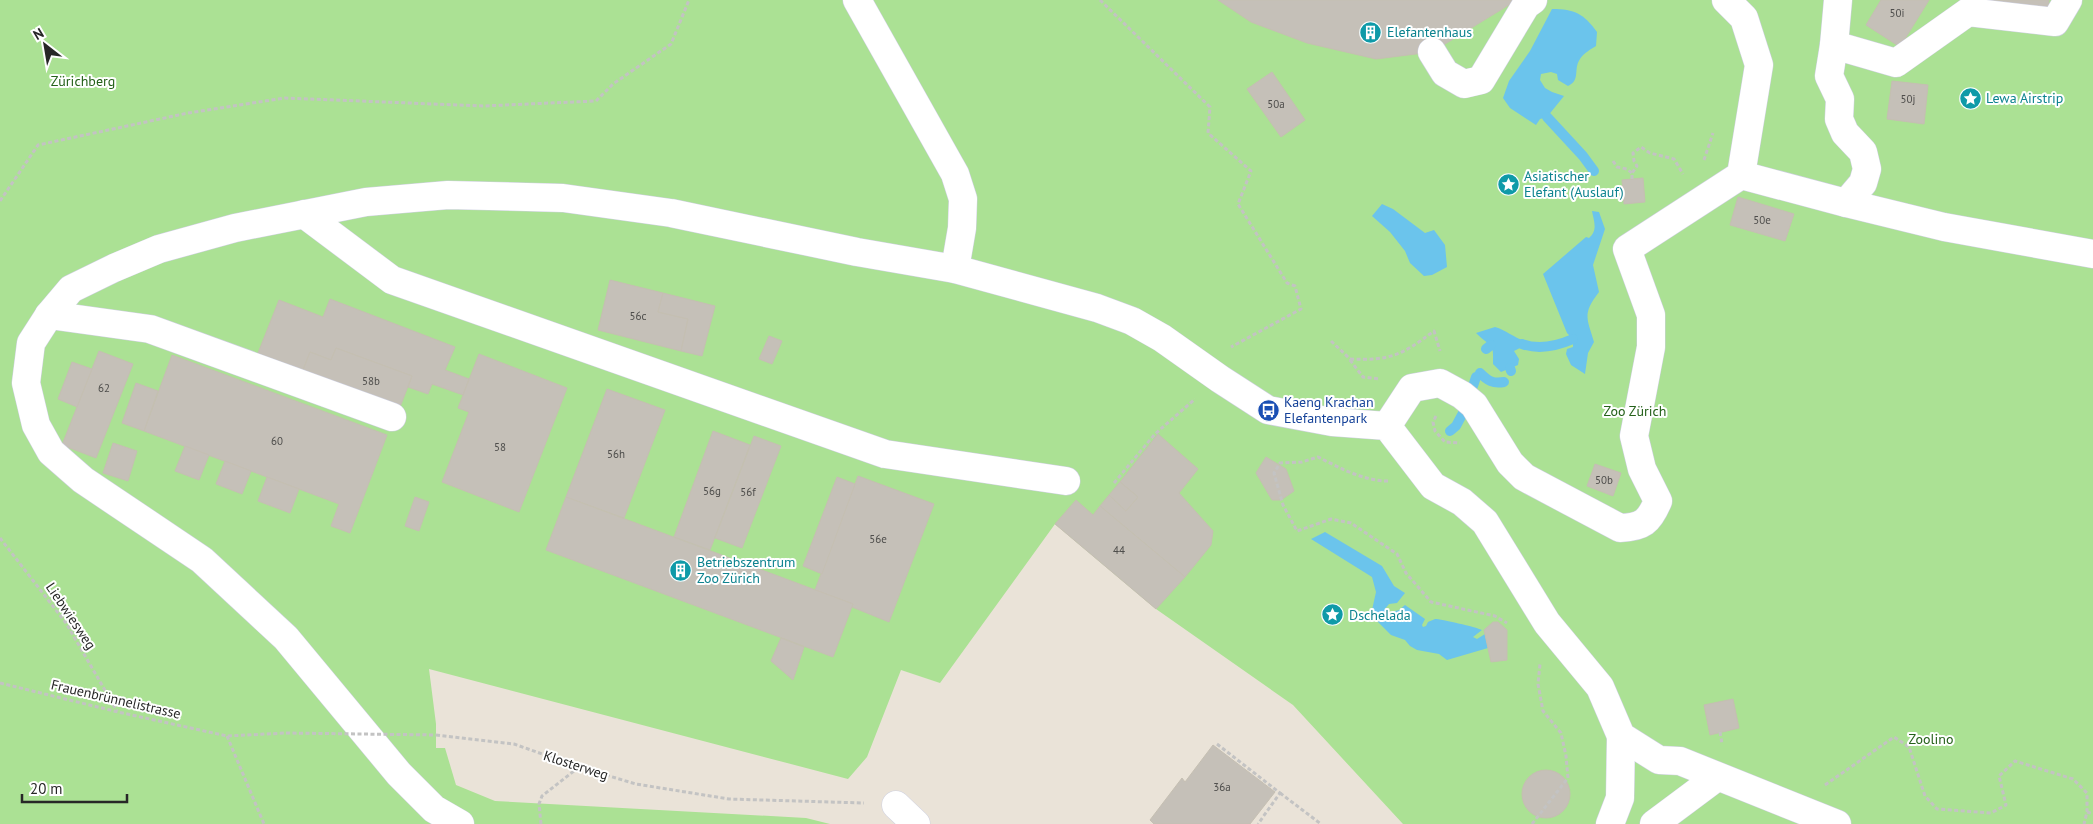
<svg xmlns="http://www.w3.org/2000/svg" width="2093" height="824" font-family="'PT Sans',sans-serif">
<rect width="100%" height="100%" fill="#eae3d8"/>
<!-- green -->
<path fill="#abe194" d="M0,0H2093V824H1403L1293,705L1156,609L1055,524L940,683L901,670L867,757L848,779L429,669L436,724V748H445L456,785L495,801L806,818L830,824H0Z"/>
<!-- water -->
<g fill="#6bc4ec">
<path d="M1552,9C1575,9 1584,14 1597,32L1596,46C1591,49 1584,53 1580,59C1573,69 1581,80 1568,86L1558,80L1557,74L1551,72L1541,74L1540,80L1545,88L1552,92L1564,96L1547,117L1540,119L1536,125L1510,108L1503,98L1509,81L1530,51Z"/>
<path d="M1382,204L1393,209L1425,233L1434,230L1445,245L1447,267L1432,275L1424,276L1410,263L1405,251L1390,232L1372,216Z"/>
<path d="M1592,211L1599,212L1605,229L1593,265L1599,292C1582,314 1587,318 1594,342L1588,353L1585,374L1571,365L1566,354L1567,349L1573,347V339L1567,333L1543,274L1586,237L1589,238C1598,230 1594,222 1592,211Z"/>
<path d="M1495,327C1506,330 1513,337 1524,341L1522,347L1514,351L1519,359L1518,365L1501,372L1493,364C1494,341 1491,348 1476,333Z"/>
<path d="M1325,532L1382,566L1394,586L1405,593L1397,603L1389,604L1385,609L1387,613L1399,610L1405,605L1425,619L1422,625L1423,627L1426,626L1428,622C1430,621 1433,620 1435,619C1441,619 1476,627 1482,630L1473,637L1477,639L1485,634L1488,648L1447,660L1439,654L1417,650L1410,646L1405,640L1391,635L1377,621L1372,610L1376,592L1372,577L1311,539Z"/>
</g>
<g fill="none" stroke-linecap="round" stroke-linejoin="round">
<!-- stream -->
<g stroke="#6bc4ec" stroke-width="10">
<path d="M1547,117L1583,156L1594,171"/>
<path d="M1522,344C1539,350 1557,346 1573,339"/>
<path d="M1486,349L1491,345"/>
<path d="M1510,368L1511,371"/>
<path d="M1480,373C1488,381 1493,384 1504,382"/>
<path d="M1473,386L1476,377"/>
<path d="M1450,431L1456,426L1463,413"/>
</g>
</g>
<!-- building -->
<g fill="#c5c0b8" stroke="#c5bfb2">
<path d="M1218,0H1517L1432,52L1376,59L1307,43L1251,22Z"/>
<path d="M1881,0H1929L1900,47L1866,25Z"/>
<path d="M1988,0H2049L2048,11L1987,2Z"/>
<path d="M1272,72L1305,120L1281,137L1247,89Z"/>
<path d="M1892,81L1928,85L1924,124L1887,119Z"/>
<path d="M1643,178L1645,202L1624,204L1622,180Z"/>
<path d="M1738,197L1794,214L1785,241L1730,225Z"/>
<path d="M610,280L663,293L658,312L688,319L681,351L598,330Z"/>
<path d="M663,293L715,306L702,356L681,351L688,319L658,312Z"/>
<path d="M330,299L455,347L445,370L469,379L463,395L432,384L428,394L408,387L412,376L336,348L331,360L310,352L303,370L258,353L279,300L323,317Z"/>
<path d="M769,336L782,341L772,364L759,359Z"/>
<path d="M336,348L412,376L400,407L303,370L310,352L331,360Z"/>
<path d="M99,351L133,364L96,458L62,445Z"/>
<path d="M479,354L567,388L519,512L442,482L469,412L458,408Z"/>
<path d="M172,355L387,435L350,533L331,526L339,504L144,431Z"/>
<path d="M72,362L92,369L77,407L58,399Z"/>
<path d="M136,383L158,391L144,431L122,423Z"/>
<path d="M607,389L665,410L624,518L566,497Z"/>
<path d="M713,431L750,445L710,550L674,537Z"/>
<path d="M1158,434L1198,469L1179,493L1213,531L1211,545L1185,577L1100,506L1109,495L1126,511L1138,497L1120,482Z"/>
<path d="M754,436L781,446L742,548L715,538Z"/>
<path d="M113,443L137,451L128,481L103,473Z"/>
<path d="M185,446L209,455L199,480L175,471Z"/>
<path d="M1266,457L1286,469L1294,491L1281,500H1272L1256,473Z"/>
<path d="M225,461L251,471L242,494L216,484Z"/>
<path d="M1595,464L1621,473L1613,496L1587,486Z"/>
<path d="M858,476L934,504L889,622L852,607L853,604L815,590Z"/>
<path d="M267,477L299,489L290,513L258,501Z"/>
<path d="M837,477L855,484L822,574L803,566Z"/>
<path d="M1120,482L1138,497L1126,511L1109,495Z"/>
<path d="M415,497L429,502L419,531L405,526Z"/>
<path d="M566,497L853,604L833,657L546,550Z"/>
<path d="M1076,500L1093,515L1100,506L1185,577L1156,609L1055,524Z"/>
<path d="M1493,622H1498L1507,630V660L1491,662L1484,630Z"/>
<path d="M781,638L804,647L793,680L771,661Z"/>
<path d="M1733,699L1739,728L1710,735L1704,705Z"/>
<path d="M1213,745L1275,792L1250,824H1154L1150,820L1182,778L1185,782Z"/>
<circle cx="1546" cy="794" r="24"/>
</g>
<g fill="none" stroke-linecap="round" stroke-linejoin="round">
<defs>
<g id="minor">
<path d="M857,0L955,174L963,199L962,228L955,269"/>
<path d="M1838,0L1834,45L1896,63L1968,12L2055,22L2068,0"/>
<path d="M1432,52L1445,73L1464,84L1481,80L1526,5L1533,0"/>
<path d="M1741,175L1846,203L1863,183L1867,169L1863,152L1845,133L1839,119L1840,99L1829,76L1834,45"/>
<path d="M1846,203L1944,227L2093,254"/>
<path d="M304,214L392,280L885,454L1066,481"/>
<path d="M49,315L150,329L392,417"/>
<path d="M1387,426L1412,388L1440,383L1462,395L1474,405L1510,463L1524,477L1620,528C1643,527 1649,522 1658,501L1642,469L1634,436L1651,347V315L1627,249L1741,175L1759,65L1744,18L1726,0"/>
<path d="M896,805L916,824"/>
<path d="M460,824L434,809L399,774L286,638L202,560L83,480L51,452L36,425L26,383L31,343L49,315L71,289L114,268L159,249L235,228L366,202L448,195L563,198L671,213L857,252L955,269L1097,308L1132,321L1162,338L1220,379L1268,410L1332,422L1387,426L1433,486L1462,502L1485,522L1547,623L1600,687L1621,736L1659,760L1680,761L1837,824"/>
<path d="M1610,824L1620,798L1621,736"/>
<path d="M1654,824L1717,777"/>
</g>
</defs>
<!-- minor casing -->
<use href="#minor" stroke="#ced0e0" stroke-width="29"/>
<!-- path -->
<g stroke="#c3c3c3" stroke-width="3" stroke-dasharray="4 2.5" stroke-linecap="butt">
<path d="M1100,0L1210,107L1208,133L1251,171L1238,204L1287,283L1295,286L1301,309L1231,347"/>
<path d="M1704,160L1713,133"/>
<path d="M1613,161L1617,167L1627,169L1632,173"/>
<path d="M1632,179V173L1637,166L1634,161L1633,153L1641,147L1650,153L1674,159L1683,174"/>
<path d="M0,201L38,145L188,113L285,98L483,106L596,101L613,84L671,44L689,0"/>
<path d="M1331,341L1350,359C1390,361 1402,355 1434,331L1440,351"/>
<path d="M1350,360L1363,377L1380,379"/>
<path d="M1436,416L1433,422L1435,431L1445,442L1460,443"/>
<path d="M1388,481C1364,481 1340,468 1318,457L1302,462L1280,463L1274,473L1283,505L1297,531L1331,519L1351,523L1397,554L1406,573L1431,602L1495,616L1507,623"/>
<path d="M1114,483L1155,434L1195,399"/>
<path d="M0,538L66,623L117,711"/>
<path d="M0,683L118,712L227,736L286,733"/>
<path d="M1720,732L1722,744"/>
<path d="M436,735L514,744L579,767L636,784L729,799L864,803"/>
<path d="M227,736L264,824"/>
<path d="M1217,744L1280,793L1258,824"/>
<path d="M1825,785L1894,737L1909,747L1925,796L1937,809L1991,813L2006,805L1999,776L2015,761L2073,779L2087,793V812L2084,824"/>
<path d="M1280,793L1321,824"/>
<path d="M2087,812L2093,814"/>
<path d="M541,824L539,804L542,796L579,767"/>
<path d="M1532,824L1568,778L1566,756L1561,733L1543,711L1538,684L1540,664"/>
</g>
<!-- minor -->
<use href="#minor" stroke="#fff" stroke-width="28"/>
<!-- path-bridge -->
<path stroke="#c3c3c3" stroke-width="3" stroke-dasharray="4 2.5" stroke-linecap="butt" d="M286,733L436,735"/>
</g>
<!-- icons -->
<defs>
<symbol id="building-disc" viewBox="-11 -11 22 22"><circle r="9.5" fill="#0f9aa8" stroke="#fff"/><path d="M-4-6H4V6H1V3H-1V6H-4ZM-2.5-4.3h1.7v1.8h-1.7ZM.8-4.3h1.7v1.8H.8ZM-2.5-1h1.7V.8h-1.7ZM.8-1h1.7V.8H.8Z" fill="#fff"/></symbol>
<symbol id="sight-disc" viewBox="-11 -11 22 22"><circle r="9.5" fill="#0f9aa8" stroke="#fff"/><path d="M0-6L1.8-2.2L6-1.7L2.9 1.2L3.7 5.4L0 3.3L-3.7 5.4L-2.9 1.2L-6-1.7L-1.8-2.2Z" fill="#fff"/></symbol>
<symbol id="bus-disc" viewBox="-11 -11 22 22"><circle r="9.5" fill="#1a4fb4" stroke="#fff"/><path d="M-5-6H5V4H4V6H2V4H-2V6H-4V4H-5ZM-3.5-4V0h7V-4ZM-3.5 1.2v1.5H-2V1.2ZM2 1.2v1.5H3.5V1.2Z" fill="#fff"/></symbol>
</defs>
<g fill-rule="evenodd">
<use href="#building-disc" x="1358" y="20" width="25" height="25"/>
<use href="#sight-disc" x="1958" y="86" width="25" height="25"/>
<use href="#sight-disc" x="1496" y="172" width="25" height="25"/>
<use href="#bus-disc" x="1256" y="398" width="25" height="25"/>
<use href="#building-disc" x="668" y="558" width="25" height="25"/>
<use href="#sight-disc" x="1320" y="602" width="25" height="25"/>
</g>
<g text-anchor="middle" stroke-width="4" stroke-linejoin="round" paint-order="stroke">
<!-- number labels -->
<g font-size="11" fill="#4e4d4b">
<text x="1897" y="17">50i</text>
<text x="1908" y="103">50j</text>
<text x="1276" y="108">50a</text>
<text x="1762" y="224">50e</text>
<text x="638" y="320">56c</text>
<text x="371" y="385">58b</text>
<text x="104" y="392">62</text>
<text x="277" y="445">60</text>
<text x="500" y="451">58</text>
<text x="616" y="458">56h</text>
<text x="1604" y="484">50b</text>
<text x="712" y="495">56g</text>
<text x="748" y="496">56f</text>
<text x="878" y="543">56e</text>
<text x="1119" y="554">44</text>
<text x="1222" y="791">36a</text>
</g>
<!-- culture labels -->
<g font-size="14" fill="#0d838f" stroke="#fff" text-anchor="start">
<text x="1387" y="37">Elefantenhaus</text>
<text x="1986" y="103">Lewa Airstrip</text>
<text x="1524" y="181">Asiatischer<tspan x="1524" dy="16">Elefant (Auslauf)</tspan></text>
<text x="697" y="567">Betriebszentrum<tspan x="697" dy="16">Zoo Zürich</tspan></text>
<text x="1349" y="620">Dschelada</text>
</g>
<!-- park labels -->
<g font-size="14" fill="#25611a" stroke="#fff">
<text x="83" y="86">Zürichberg</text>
<text x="1635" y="416">Zoo Zürich</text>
<text x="1931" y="744">Zoolino</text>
</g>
<!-- transit labels -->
<g font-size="14" fill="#164399" stroke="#fff" text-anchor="start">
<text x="1284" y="407">Kaeng Krachan<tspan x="1284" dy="16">Elefantenpark</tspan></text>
</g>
<!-- street labels -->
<g font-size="14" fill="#272727" stroke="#fff">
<text transform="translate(71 616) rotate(56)" y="5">Liebwiesweg</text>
<text transform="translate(116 699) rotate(13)" y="5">Frauenbrünnelistrasse</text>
<text transform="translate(576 765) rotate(18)" y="5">Klosterweg</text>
</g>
</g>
<!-- north arrow -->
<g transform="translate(45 45) rotate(329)" stroke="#ffffff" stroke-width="4" paint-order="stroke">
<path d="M0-4L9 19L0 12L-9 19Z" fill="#272727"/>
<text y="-8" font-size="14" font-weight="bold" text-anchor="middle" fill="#272727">N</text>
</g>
<!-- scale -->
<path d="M22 794v8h105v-8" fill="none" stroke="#272727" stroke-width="2.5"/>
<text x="30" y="794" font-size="15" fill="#272727" stroke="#ffffff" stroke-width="4" paint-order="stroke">20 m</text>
</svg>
